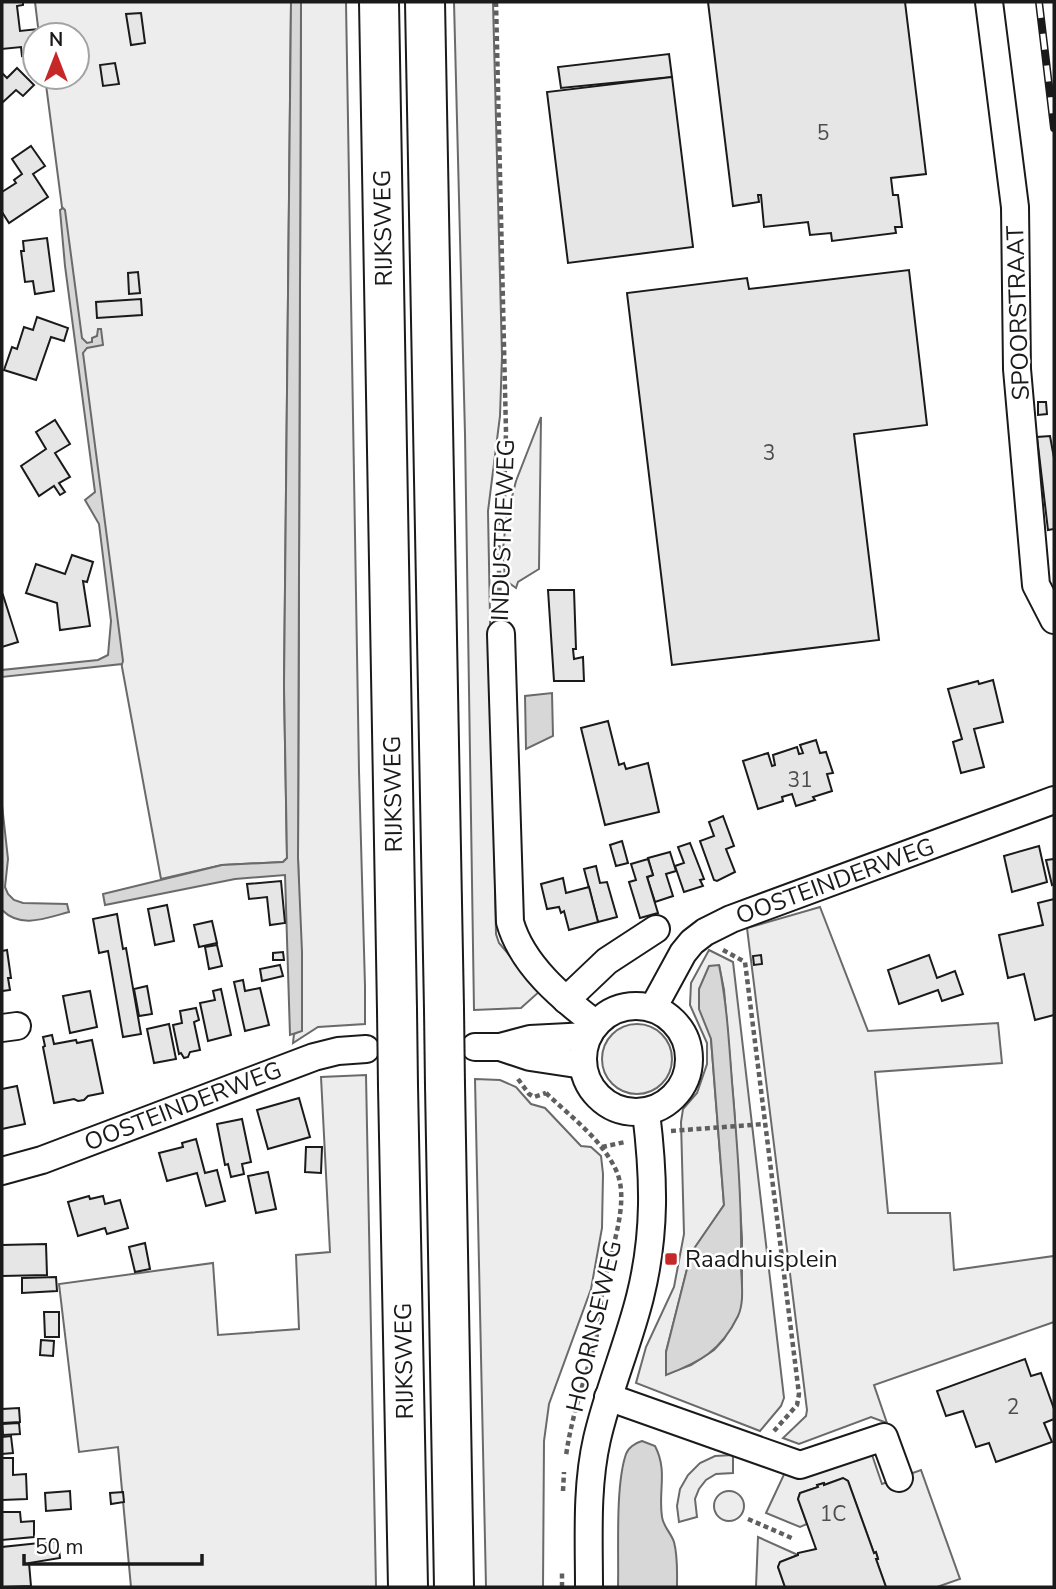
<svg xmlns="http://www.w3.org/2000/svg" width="1056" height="1589" font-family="'Nunito Sans',sans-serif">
<rect width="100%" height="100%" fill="#fff"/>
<!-- built -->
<g fill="#ededed" stroke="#6a6a6a" stroke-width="2" fill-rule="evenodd">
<path d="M35,2H291L284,686L287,858L283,862L222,865L161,879L122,667L45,77H77V35H39Z"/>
<path d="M301,2H346L359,771L365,986V1024L318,1027L293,1043L294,1034L302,1030L298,858Z"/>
<path d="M454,2H493L502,356L500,416L488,511L496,934L499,943L540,991L521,1008L474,1010L465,434Z"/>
<path d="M541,417L539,569L518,582L516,588L505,580L503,550L506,520L516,481Z"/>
<path d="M820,907L868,1031L998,1023L1002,1063L875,1072L888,1213H950L954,1270L1054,1256V1322L874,1385L887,1423L871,1417L799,1444L783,1438L806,1416L807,1410L747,928Z"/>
<path d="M709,950L733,962L784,1398L781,1406L760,1431L636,1383L646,1347L674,1287L684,1234L681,1122L683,1109L697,1093L707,1064V1043L690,1005L691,983ZM719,965L724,990L734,1107L742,1238V1298L724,1339L714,1350L691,1365L666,1374V1352L691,1254L724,1205L711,1039Z"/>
<circle cx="637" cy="1059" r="35"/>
<path d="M366,1075L376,1587H131L118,1447L79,1452L59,1284L213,1263L218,1335L299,1329L296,1255L330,1252L321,1077Z"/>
<path d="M475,1079L500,1080L516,1087L531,1104L545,1108L581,1146L591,1147L601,1156L603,1174L602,1228L591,1289L549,1404L544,1441L543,1587H486Z"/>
<path d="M870,1449L882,1484L921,1470L960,1579L937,1587H886L876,1559L878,1558L876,1553H874L848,1481L843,1478L824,1485L823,1483L818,1485V1487L800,1493L798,1499L807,1524L800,1527L766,1513L787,1468Z"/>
<path d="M733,1455V1473L716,1474L706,1480L699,1489L695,1499L697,1517L679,1522L677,1506L680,1489L688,1475L700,1463L715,1456Z"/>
<circle cx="729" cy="1506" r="15"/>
<path d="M758,1537L798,1555L780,1562L778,1567L785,1587H756Z"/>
</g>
<!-- water -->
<g fill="#d7d7d7" stroke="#6a6a6a" stroke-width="2">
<path d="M291,2H301L298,858L302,952V1031L290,1035L285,875L235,879L105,905L103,894L222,865L283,862L287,858L284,686Z"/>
<path d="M63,208L65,210L82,338L87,343L92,342V338L97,336L98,329H101L103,345L87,348L83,353L123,661L122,664L2,677V670L98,660L108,655L111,621L99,524L85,500L95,492L65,266L60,210Z"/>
<path d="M552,693L553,736L526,749L525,696Z"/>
<path d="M2,805L8,859L5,887L8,894L14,900L23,903L67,904L69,912C46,918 21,929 2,910Z"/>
<path d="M719,965C727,1004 729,1043 732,1082C737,1142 742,1203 741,1263C741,1280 745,1301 738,1316C721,1351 700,1362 666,1375V1352L691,1253L724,1205L711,1039L699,1009V989L709,966Z"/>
<path d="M642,1441L655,1446C668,1471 658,1491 662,1517C663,1526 671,1533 674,1542C678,1557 677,1572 677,1587H618C619,1552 615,1486 626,1454C628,1448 635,1443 642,1441Z"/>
</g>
<!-- building -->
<g fill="#e6e6e6" stroke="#1a1a1a" stroke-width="2">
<path d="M2,2H23V5L17,6L20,31L38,29L39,35H35V54L22,56L21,47L2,49Z"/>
<path d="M708,2H905L926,174L891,178L893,195H898L902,227H895L896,233L832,241L831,233L810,235L808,222L764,227L761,195H758L759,202L733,206Z"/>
<path d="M141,13L145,43L131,45L126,14Z"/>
<path d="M669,54L672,77L561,88L558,67Z"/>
<path d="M115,63L119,84L103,86L100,65Z"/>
<path d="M17,68L34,85L23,96L16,90L2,103V73L7,78Z"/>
<path d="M672,77L693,247L568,263L547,92Z"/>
<path d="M31,146L45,166L33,174L48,197L9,223L2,212V192L16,183L14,180L22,174L12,159Z"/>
<path d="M47,238L54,291L35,294L33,281L25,282L21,251H24L23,241Z"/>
<path d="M909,270L927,425L854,434L879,640L672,665L627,293L747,278L749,289Z"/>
<path d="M138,272L140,293L129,294L128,273Z"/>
<path d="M141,299L142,315L97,318L96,302Z"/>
<path d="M37,317L68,328L64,341L51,337L36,380L4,370L12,347L17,349L24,327L33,330Z"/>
<path d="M1038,402H1046L1047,414L1038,415Z"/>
<path d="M55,420L70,444L55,453L70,477L59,483L65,492L60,495L54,486L39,496L21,466L46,449L36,432Z"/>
<path d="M1050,436L1054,458V529L1048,530L1037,437Z"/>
<path d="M72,555L93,562L87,582L83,581L90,626L60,630L57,603L26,593L36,564L65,574Z"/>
<path d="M548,590H574L576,649H573L574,659L583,657L584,681H554Z"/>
<path d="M3,595L18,642L2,647V596Z"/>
<path d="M993,680L1003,722L974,729L984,767L961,773L953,742L962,739L948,689L978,681L979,684Z"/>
<path d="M608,721L619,765L624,763L626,769L648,763L659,812L605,825L581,728Z"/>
<path d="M816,740L820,753L826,752L833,773L827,774L832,791L813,797L815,800L796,806L792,794L782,797L783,801L758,809L743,761L768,753L772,766L775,765L773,755L797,747L799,754L803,753L800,745Z"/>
<path d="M723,816L734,846L726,849L735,872L717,881L714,880L700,841L714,836L709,822Z"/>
<path d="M622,841L628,863L616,866L610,845Z"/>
<path d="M690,843L704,879L700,880L703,886L684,892L675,866L684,863L678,847Z"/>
<path d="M1039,846L1047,882L1012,892L1004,856Z"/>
<path d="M670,852L676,871L666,874L673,896L655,902L647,877L653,875L648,858Z"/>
<path d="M648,859L653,875L647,877L658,913L640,918L629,882L636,880L631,864Z"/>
<path d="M1054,859V884L1052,885L1046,860Z"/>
<path d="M596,866L600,883L607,882L617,917L598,922L584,869Z"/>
<path d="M563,878L566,893L589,887L598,922L569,930L564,911L561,913L559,907L547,909L541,884Z"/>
<path d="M281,881L285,923L270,925L267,897L249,899L247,884Z"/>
<path d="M1054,899V1015L1035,1020L1024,974L1008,978L999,935L1043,925L1038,903Z"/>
<path d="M167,905L174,941L155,945L148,909Z"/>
<path d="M117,914L123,949L126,948L141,1034L123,1037L108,951L99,953L93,919Z"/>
<path d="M212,921L217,943L199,947L194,925Z"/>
<path d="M217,945L222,966L209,969L205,947Z"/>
<path d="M7,950L11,978H8L10,990L2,991V951Z"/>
<path d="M283,952L284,960H273V953Z"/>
<path d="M761,955L762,964L754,965L753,956Z"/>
<path d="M929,955L937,978L955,971L963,994L942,1001L938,990L899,1004L888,970Z"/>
<path d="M280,965L283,976L262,981L260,969Z"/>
<path d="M243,980L245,991L260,988L269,1025L245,1031L234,982Z"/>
<path d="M147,986L152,1014L139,1016L134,989Z"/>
<path d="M221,989L231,1035L208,1041L200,1003L215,1000L213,991Z"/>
<path d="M90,991L97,1027L70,1033L63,996Z"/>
<path d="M196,1008L199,1020L194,1022L200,1050L190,1052L188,1057L184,1058L181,1053L179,1054L173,1025L182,1023L180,1011Z"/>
<path d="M169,1024L176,1059L154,1063L147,1029Z"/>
<path d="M52,1035L54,1044L76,1040L77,1043L92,1040L103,1093L88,1096L84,1100L78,1101L74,1099L54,1103L43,1047L45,1046L43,1037Z"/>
<path d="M17,1086L25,1124L2,1129V1089Z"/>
<path d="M299,1098L310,1137L268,1149L257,1110Z"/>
<path d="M242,1119L251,1162L242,1164L244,1174L231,1177L228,1164L225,1165L217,1124Z"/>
<path d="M196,1139L205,1173L217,1170L225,1201L206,1206L197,1173L167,1181L159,1153L183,1147L182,1143Z"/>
<path d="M306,1147H322L321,1173L305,1172Z"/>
<path d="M268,1172L276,1209L256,1213L248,1176Z"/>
<path d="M89,1196L90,1199L103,1196L105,1204L120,1200L128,1228L107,1234L105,1228L78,1236L68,1202Z"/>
<path d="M145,1243L150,1269L135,1272L129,1247Z"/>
<path d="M46,1244L47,1275L2,1276V1245Z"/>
<path d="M56,1277L57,1291L22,1293V1278Z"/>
<path d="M44,1312H59V1337H45Z"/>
<path d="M41,1340L54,1341L53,1356L40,1355Z"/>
<path d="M1025,1359L1031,1376L1041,1373L1054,1409V1419L1044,1423L1052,1442L996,1462L989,1443L976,1447L963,1411L946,1416L937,1391Z"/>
<path d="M19,1408L20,1422L2,1423V1409Z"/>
<path d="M19,1423L20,1434L3,1435L2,1424Z"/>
<path d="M11,1436L13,1453L2,1454V1437Z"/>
<path d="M2,1458H13V1475L26,1474L27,1499L2,1500Z"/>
<path d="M843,1478L848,1481L874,1553L876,1552L878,1559H876L886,1587H785L778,1567L780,1562L798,1555V1553L816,1549L798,1499L800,1493L818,1487L817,1485L824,1483V1485Z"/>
<path d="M70,1491L71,1509L46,1511L45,1493Z"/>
<path d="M123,1492L124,1502L111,1504L110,1493Z"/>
<path d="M2,1512H20L21,1522L34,1521V1537L2,1540Z"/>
<path d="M58,1541L60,1558L29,1563L31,1586L2,1587V1547Z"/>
</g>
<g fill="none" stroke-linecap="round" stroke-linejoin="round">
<defs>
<g id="minor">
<path d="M989,2L1015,207L1017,369L1036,585L1054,620"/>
<path d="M501,634L510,922C522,965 562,998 596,1024"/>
<path d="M566,1000L607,961L656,929"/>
<circle cx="636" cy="1059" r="53"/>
<path d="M653,1008L683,953L692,942L705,932L731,919L1054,800"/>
<path d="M2,1028L17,1026"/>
<path d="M475,1047H500L530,1039L588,1036"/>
<path d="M500,1047L530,1057L583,1065"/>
<path d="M2,1171L42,1160L314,1057L338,1051L366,1049"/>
<path d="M608,1397L800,1465L884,1437L899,1478"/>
<path d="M589,1587C589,1538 586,1487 597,1439C608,1391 628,1345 640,1297C656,1233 654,1177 646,1112"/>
</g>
<g id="highway">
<path d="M379,2L397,1010"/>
<path d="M425,2L444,1009"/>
<path d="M445,1085L454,1587"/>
<path d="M398,1086L408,1587"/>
</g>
</defs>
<!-- minor casing -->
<use href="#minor" stroke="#1a1a1a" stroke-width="30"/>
<!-- highway casing -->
<use href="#highway" stroke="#1a1a1a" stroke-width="42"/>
<!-- path -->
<g stroke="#5f5f5f" stroke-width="4.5" stroke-dasharray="5 3.5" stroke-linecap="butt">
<path d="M496,2L506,432L504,498L498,531L500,612"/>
<path d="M723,950L745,962L799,1394L797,1405L774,1431"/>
<path d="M518,1079L529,1094L534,1097L546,1093"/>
<path d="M546,1093C570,1116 600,1138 615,1168C633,1202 607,1258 602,1294C600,1304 601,1315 599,1326C589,1369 572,1411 566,1456"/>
<path d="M671,1131L764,1124"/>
<path d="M602,1147L625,1142"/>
<path d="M563,1491L564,1472"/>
<path d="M748,1519L794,1539"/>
<path d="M562,1587V1570"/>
</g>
<!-- minor -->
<use href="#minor" stroke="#fff" stroke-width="26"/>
<!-- highway -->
<use href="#highway" stroke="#fff" stroke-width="38"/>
<defs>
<path id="rail" d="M1039,2L1054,128"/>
</defs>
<!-- rail casing -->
<use href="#rail" stroke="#1a1a1a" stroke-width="8"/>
<!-- rail -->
<use href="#rail" stroke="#fff" stroke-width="5" stroke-dasharray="16" stroke-linecap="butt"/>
<defs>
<g id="highway-bridge">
<path d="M444,1009L445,1085"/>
<path d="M397,1010L398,1086"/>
</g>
</defs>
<!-- highway-bridge casing -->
<use href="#highway-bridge" stroke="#1a1a1a" stroke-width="42" stroke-linecap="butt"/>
<!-- highway-bridge -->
<use href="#highway-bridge" stroke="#fff" stroke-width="38"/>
</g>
<!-- markers -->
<rect fill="#c62828" stroke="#fff" stroke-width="2.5" x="664" y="1252" width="14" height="14" rx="3.5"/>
<g text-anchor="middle" stroke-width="5" stroke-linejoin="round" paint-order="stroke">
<!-- number labels -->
<g font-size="21" fill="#4d4d4d">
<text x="823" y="140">5</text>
<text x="769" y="460">3</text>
<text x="800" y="787">31</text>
<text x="1013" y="1414">2</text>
<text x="833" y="1521">1C</text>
</g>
<!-- street labels -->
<g font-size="24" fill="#1a1a1a" stroke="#fff">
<text transform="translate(383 228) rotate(-91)" y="8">RIJKSWEG</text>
<text transform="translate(1018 313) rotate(-92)" y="8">SPOORSTRAAT</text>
<text transform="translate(503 530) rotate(-88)" y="8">INDUSTRIEWEG</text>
<text transform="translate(393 794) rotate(-91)" y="8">RIJKSWEG</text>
<text transform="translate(835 881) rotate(-20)" y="8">OOSTEINDERWEG</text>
<text transform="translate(183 1106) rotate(-21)" y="8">OOSTEINDERWEG</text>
<text transform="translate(594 1326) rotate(-77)" y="8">HOORNSEWEG</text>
<text transform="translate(404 1361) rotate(-91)" y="8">RIJKSWEG</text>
</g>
<!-- poi labels -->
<g font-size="24" fill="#1a1a1a" stroke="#fff" text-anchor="start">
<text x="685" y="1267">Raadhuisplein</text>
</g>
</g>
<!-- border -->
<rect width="1056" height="1589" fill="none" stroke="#1a1a1a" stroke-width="7"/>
<!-- north arrow -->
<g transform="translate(56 56)"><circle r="33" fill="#ffffff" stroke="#a3a3a3" stroke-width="2"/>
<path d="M0-5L12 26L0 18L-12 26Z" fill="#c62828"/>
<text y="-10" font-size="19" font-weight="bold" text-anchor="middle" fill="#1a1a1a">N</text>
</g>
<!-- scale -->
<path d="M24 1554v10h178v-10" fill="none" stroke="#1a1a1a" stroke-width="3.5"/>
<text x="35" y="1554" font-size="21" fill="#1a1a1a" stroke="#ffffff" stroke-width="5" paint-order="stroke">50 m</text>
</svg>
